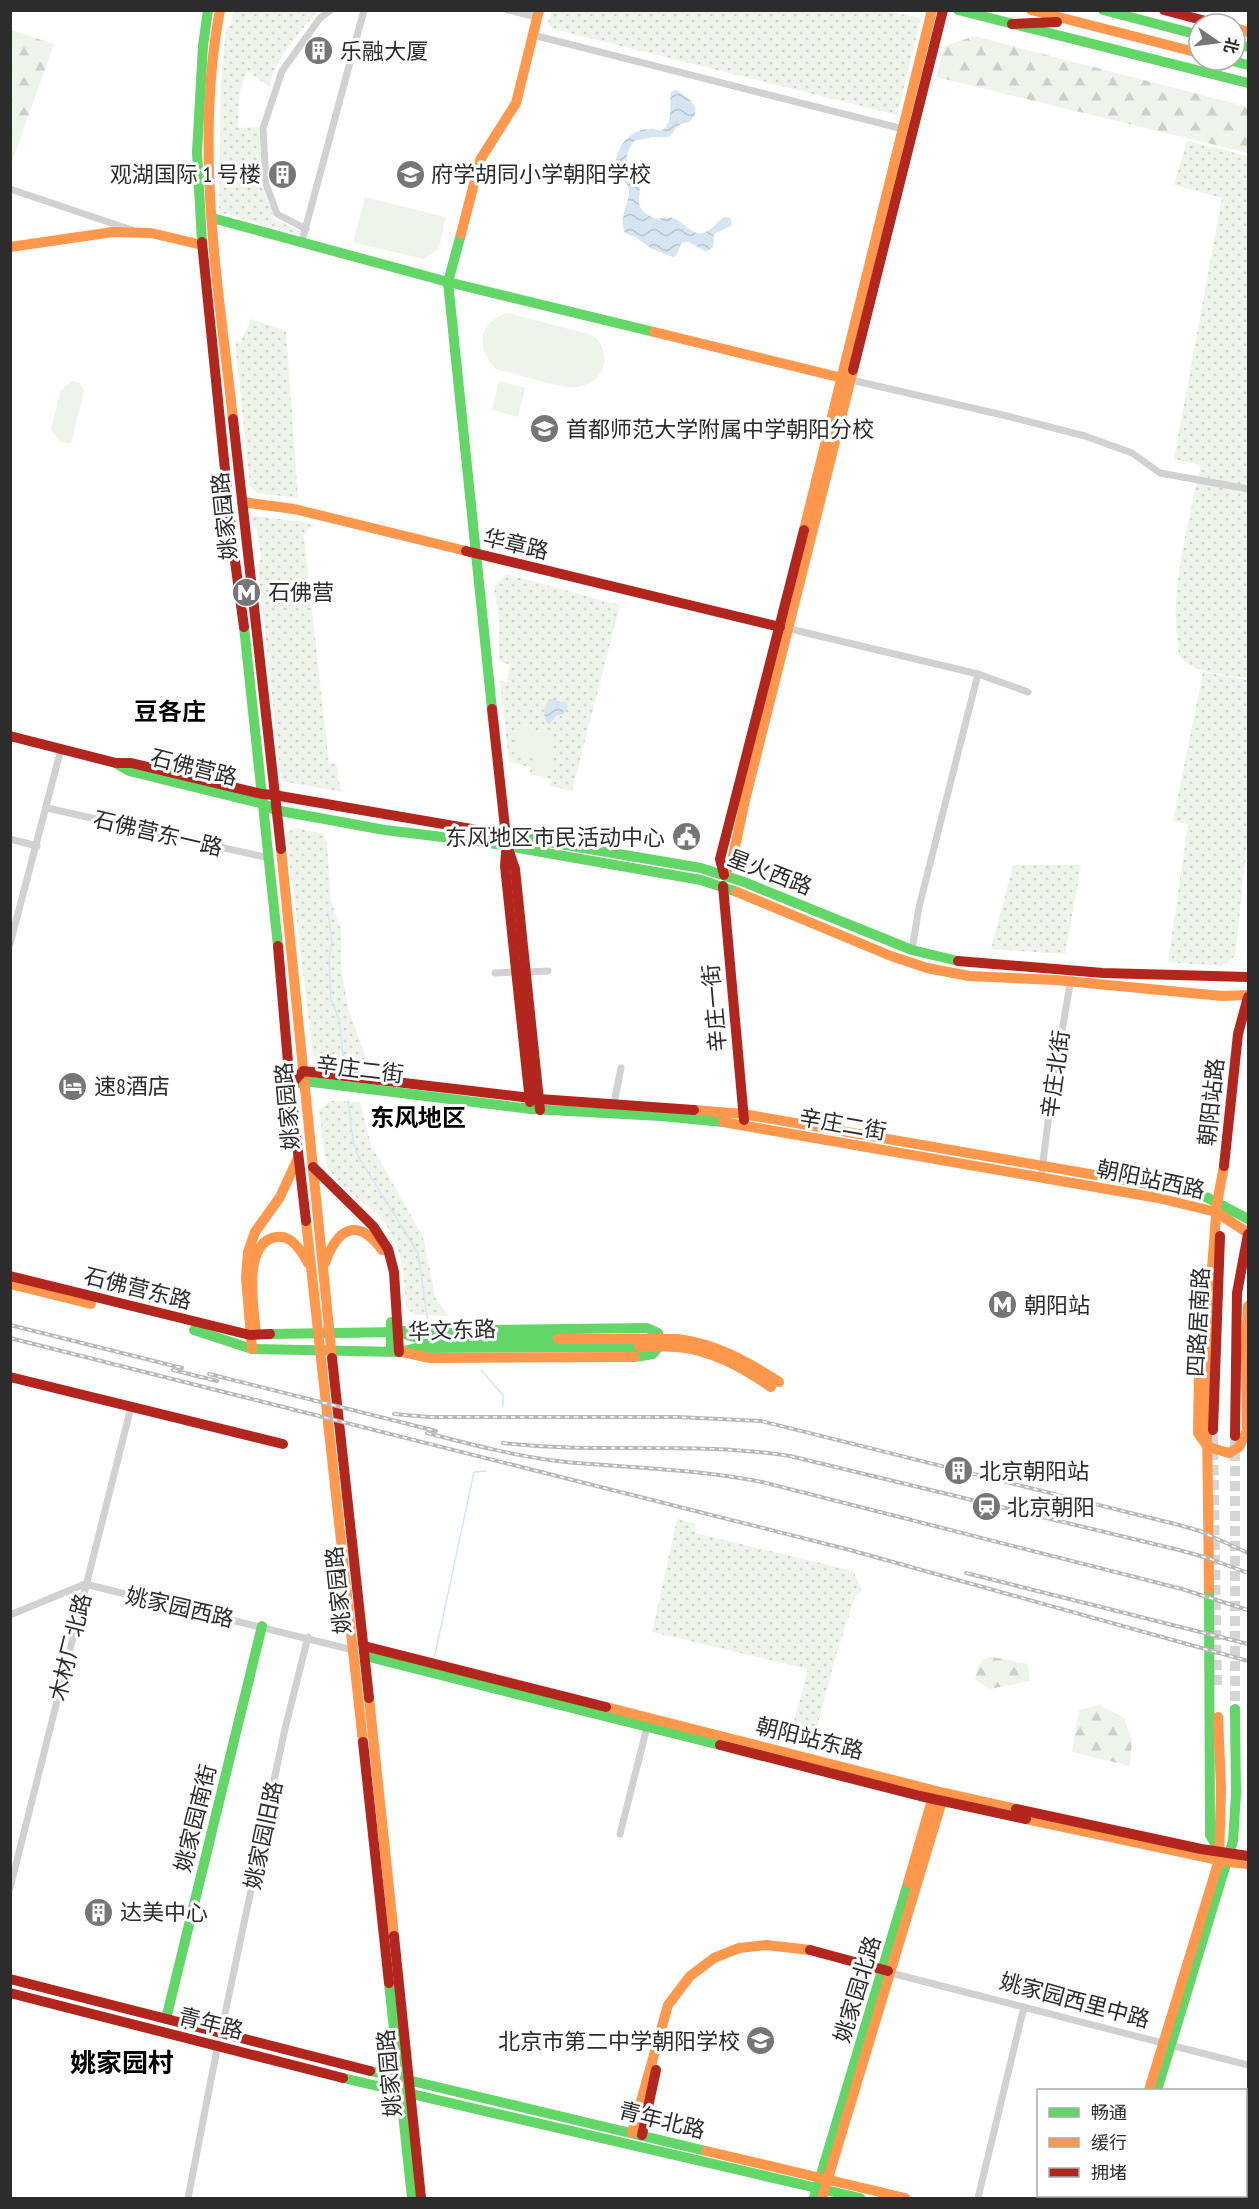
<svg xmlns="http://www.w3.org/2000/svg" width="1259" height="2209" font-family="'PT Sans Narrow','Noto Sans SC',sans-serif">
<defs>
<pattern id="grass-dots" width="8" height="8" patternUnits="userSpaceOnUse" patternTransform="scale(1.5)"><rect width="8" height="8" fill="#eef4ea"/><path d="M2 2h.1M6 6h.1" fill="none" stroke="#ccd1c9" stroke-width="1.8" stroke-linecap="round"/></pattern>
<pattern id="forest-firs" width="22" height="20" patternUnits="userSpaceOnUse" patternTransform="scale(1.5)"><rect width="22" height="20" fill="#eef4ea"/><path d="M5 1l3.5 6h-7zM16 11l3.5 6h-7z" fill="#ccd1c9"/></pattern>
<pattern id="water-waves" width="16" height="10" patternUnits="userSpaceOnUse" patternTransform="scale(1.5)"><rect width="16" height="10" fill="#d5e5f2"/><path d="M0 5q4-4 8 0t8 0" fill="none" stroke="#b7c5d0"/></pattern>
</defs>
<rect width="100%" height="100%" fill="#fff"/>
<!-- grass -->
<g fill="url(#grass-dots)">
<path d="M233,11H325L321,14L318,11C302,29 272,63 270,87L247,71L239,95L238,128L259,127L262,186L275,220L300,231V235L219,212L221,79L226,29L231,25Z"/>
<path d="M551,11L881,10L921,18L897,115L553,29L548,23Z"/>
<path d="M1187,141L1248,156V678C1231,676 1190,673 1180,656C1178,652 1178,646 1178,642C1169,590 1190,517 1201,465L1174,459L1222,198L1174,185Z"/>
<path d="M251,319L286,331L298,498L257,493L250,486L235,341L241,342Z"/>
<path d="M256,516L303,522L314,526L308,529L304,537L329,764L336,763C340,773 336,783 343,792L286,782L281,778L258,566L261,559L257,530L253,526L252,517Z"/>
<path d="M506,574L620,605L572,791L550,786L551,779L530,774V767L509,762L500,681L507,682L510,665L499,661V620L494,587Z"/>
<path d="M1203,672L1248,680V835L1235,956L1222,966L1168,962L1188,824L1173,821Z"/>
<path d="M297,828L324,834L327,845L331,902L341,928V967L348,1008L369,1066L320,1061L313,1055L286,832Z"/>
<path d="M1013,865H1081L1065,954L991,949Z"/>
<path d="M329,1101L360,1102L371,1145L423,1237L436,1300L449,1316L415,1315L406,1307C404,1274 403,1244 380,1217C364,1199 334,1187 326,1161C322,1146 322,1127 319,1111Z"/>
<path d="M677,1519L696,1524L695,1533L853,1571L862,1590L855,1597L836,1655L811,1750L788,1744L808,1669L652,1632Z"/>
</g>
<!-- forest -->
<g fill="url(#forest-firs)">
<path d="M11,30L54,44L11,164L10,30Z"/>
<path d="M974,36L1248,107V153L936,77L945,46Z"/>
<path d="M992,1657L1028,1664L1030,1681L990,1689L975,1680L977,1668L983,1659Z"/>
<path d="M1100,1705L1123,1717L1132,1739L1130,1766L1072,1752L1079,1710Z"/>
</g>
<!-- garden -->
<g fill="#eef4ea">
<path d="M365,197L446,217L439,249L423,259L353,242Z"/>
<path d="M507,313L585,333C596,337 603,342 604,356C606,372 594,385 577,387C563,389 513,373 496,369C475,348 478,323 507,313Z"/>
<path d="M72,381L80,383L84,391L71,444L59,441L51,429L61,390Z"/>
<path d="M499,381L525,388L518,417L492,410Z"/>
<path d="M516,726H531L532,734L551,733L554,772L534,773L533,755L517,756Z"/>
</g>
<!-- water -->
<g fill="url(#water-waves)">
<path d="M676,90C686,96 704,107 691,120C688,124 682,122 678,126C674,129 673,134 669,137H653L634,141C617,167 634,163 639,182C643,196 630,206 652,217C660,221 667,215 675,219C684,223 693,236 703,233C713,231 717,220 725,217L730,218L732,225L714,234L713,247L706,252L689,242H683L681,244L676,256L673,257L652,249L635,237L625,233C618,220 628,206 629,193C630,180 613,174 616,159C620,142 633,128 652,129C657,129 661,132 665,128C673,120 669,102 671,92Z"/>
<path d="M550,699L566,703L568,707L562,715H557L549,724L546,722C543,715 544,704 550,699Z"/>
</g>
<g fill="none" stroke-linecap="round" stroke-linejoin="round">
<!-- stream -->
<g stroke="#d5e5f2" stroke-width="1.5">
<path d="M328,912L332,942L329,959L331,1000L339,1019L345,1071"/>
<path d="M348,1100L353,1141L358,1156L418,1253L428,1323"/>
<path d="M481,1370L503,1395V1407"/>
<path d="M434,1659L474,1472L486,1471"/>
</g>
<!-- secondary-tunnel -->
<g stroke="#d5d5d5" stroke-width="10" stroke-dasharray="10 5" stroke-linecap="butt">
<path d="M1213,1435L1217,1686"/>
<path d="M1235,1436V1709"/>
</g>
<!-- street -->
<g stroke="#d1d1d1" stroke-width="7">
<path d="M508,10L537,17"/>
<path d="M533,35L903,129"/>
<path d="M10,189L132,230"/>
<path d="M306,229L277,214L266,184L263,128L282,71L320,18L331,10"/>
<path d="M302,241L364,10"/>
<path d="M847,379L1007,416L1085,436L1132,453L1160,473L1248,489"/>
<path d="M786,628L978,674L1028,692"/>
<path d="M47,808L269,858"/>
<path d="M10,839L37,846"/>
<path d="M10,944L61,749"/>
<path d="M912,950L919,907L978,674"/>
<path d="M526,972L548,971"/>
<path d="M495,973L515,972"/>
<path d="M614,1103L621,1068"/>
<path d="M1041,1178L1053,1082L1071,979"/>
<path d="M10,1615L85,1584L353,1650"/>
<path d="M620,1834L648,1723"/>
<path d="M10,1888L131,1407"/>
<path d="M891,1973L1248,2065"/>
<path d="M221,2033L284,1733L308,1637"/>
<path d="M188,2198L218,2044"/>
<path d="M978,2198L1024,2007"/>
</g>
<!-- fast -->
<g stroke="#63d668" stroke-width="10">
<path d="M958,10L1248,83"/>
<path d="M1103,10L1199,35"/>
<path d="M1235,44L1248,47"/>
<path d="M1229,60L1248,65"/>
<path d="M212,218L448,282L654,332"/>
<path d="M461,234L448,282L492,709"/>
<path d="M202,242L197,152L203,46L208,10"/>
<path d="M244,627L278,946"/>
<path d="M117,764L129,771L264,804L275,810"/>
<path d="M275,810L385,830L484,842L701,880L737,892"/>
<path d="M513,836L701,868L744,882L912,950L958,961"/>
<path d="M299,1083L304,1081L531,1109L661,1116L723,1122"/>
<path d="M1124,1180L1166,1187L1206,1197L1248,1219"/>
<path d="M391,1322V1351"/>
<path d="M194,1330L252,1349L399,1352L416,1348L639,1347"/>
<path d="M404,1331L647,1328L658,1333L659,1346L653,1354L635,1357"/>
<path d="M270,1334L398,1332L417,1338L558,1339"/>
<path d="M1209,1589L1210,1835L1220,1852"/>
<path d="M365,1656L720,1745"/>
<path d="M389,1983L412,2198"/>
<path d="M166,2019L262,1626"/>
<path d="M370,2071L706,2151"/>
<path d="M343,2078L860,2198"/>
<path d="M1157,2090L1233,1841L1236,1794L1235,1709"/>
<path d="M814,2198L908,1883"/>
</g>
<!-- slow -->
<g stroke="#ff974d" stroke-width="10">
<path d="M220,10C194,145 218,284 233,419"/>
<path d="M1031,10L1199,53"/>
<path d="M1235,28L1248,32"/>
<path d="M461,234L480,160L516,103L539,10"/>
<path d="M10,247L113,232L151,233L202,245"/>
<path d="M654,332L842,378"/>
<path d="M242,502L294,509L466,551"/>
<path d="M804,530L932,10"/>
<path d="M281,849L332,1358"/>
<path d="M724,875L732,861L745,800L853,370"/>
<path d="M737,892L891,956L927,968L969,976L1056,980L1222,996L1248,995"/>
<path d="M694,1110L743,1114L1124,1180"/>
<path d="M723,1122L1158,1198L1216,1212L1248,1233"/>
<path d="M306,1221L363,1742"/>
<path d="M325,1263C337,1229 357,1216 382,1250"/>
<path d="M10,1284L91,1304"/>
<path d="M1200,1309L1198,1433L1208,1447L1229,1453L1239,1447L1247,1431L1246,1346L1248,1306"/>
<path d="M256,1334C254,1310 241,1241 277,1237C292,1235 302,1252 308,1263"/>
<path d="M558,1339H678C716,1344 747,1361 779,1382"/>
<path d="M639,1347C651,1347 664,1346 677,1347C712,1350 743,1368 771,1387"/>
<path d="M252,1349L246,1278L248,1252L255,1232L280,1197L298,1158"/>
<path d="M402,1352L430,1358L635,1357"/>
<path d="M1209,1589L1206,1346L1217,1203L1224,1166"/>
<path d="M369,1698L394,1936"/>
<path d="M606,1707L944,1793L1016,1809"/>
<path d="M1026,1819L1228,1862L1248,1864"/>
<path d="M908,1883L934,1793"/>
<path d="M1149,2090L1219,1860L1221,1788L1218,1717"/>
<path d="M632,2133L668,2005L690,1976L714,1958L739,1948L766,1945L810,1950"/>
<path d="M706,2151L905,2198"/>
<path d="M822,2198L944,1794"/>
</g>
<!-- jam -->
<g stroke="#b3261e" stroke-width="10">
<path d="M1164,10L1217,24"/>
<path d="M1012,24L1057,22"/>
<path d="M202,242L232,539L244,627"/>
<path d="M853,370L943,10"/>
<path d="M233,419L281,849"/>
<path d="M466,551L780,627"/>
<path d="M492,709L507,846L515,869L540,1110"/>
<path d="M10,736L116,763H131L262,794L274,795"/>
<path d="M274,795L513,836"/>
<path d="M506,852L505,866L530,1102"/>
<path d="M724,875L720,859L804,530"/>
<path d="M723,886L744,1120"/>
<path d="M278,946L289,1074L306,1221"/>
<path d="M958,961L1103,973L1248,977"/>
<path d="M290,1086L303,1071L539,1099L694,1110"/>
<path d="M1224,1166L1238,1034L1248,997"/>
<path d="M313,1167L373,1226L388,1249L394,1272L399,1352"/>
<path d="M10,1276L250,1335L270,1334"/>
<path d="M332,1358L369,1698"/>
<path d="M10,1377L283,1444"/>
<path d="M1213,1430L1220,1236"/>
<path d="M1235,1436L1237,1293L1248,1234"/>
<path d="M364,1646L606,1707"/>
<path d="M363,1742L389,1983"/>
<path d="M720,1745L920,1796L1026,1819"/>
<path d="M1016,1809L1201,1849L1248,1856"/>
<path d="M394,1936L421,2198"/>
<path d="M810,1950L888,1971"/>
<path d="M10,1979L370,2071"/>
<path d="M10,1993L343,2078"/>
<path d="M642,2135L656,2070"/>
<path d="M1116,2198L1117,2196"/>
<path d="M1124,2198L1125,2196"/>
</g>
<defs>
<g id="rail">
<path d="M10,1325L182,1368"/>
<path d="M10,1338L850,1550L1248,1661"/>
<path d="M173,1370L217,1381"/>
<path d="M209,1374L436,1431"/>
<path d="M394,1414L429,1417H678L761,1421L1179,1525L1200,1531L1248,1553"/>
<path d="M427,1433C473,1445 519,1457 566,1462C632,1468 698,1469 762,1482L1182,1589L1248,1610"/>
<path d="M503,1443C598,1454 695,1441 790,1456L1179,1550L1208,1558L1248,1573"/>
<path d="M966,1573L1248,1644"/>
</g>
</defs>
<!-- rail casing -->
<use href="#rail" stroke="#b8b8b8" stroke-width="4"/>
<!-- rail -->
<use href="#rail" stroke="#fff" stroke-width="1.5" stroke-dasharray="4.5" stroke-linecap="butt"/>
</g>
<!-- icons -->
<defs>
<symbol id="building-disc" viewBox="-11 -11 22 22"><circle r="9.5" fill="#767676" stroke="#fff"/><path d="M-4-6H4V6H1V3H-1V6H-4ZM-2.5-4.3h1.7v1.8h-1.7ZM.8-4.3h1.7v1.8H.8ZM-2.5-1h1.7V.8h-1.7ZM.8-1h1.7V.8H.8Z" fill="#fff"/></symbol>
<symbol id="school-disc" viewBox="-11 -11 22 22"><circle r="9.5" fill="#767676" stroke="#fff"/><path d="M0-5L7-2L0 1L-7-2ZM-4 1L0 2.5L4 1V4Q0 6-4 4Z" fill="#fff"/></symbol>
<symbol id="metro-disc" viewBox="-11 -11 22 22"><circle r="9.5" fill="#767676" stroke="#fff"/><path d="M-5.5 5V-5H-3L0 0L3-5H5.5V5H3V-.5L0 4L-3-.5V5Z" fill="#fff"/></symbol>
<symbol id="civic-disc" viewBox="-11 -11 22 22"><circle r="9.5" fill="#767676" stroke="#fff"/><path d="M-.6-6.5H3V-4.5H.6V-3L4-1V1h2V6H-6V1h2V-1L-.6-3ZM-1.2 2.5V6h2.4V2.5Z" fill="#fff"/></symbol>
<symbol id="hotel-disc" viewBox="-11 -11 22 22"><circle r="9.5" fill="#767676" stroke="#fff"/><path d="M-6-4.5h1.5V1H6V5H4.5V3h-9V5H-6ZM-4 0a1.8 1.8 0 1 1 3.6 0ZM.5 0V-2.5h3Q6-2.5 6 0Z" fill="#fff"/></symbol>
<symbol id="station-disc" viewBox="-11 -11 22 22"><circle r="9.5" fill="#767676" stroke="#fff"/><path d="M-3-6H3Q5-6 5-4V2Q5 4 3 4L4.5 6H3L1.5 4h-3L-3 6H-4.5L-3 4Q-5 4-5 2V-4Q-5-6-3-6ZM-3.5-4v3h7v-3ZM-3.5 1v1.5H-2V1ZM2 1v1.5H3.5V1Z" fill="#fff"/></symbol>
</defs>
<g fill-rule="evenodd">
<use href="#building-disc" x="302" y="34" width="33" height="33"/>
<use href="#building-disc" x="266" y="158" width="33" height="33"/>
<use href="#school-disc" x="394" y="158" width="33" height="33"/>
<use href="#school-disc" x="528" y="412" width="33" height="33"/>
<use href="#metro-disc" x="230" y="576" width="33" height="33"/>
<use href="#civic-disc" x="670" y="820" width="33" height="33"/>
<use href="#hotel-disc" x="56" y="1070" width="33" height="33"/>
<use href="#metro-disc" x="986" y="1288" width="33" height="33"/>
<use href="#building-disc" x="942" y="1454" width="33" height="33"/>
<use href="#station-disc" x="970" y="1490" width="33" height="33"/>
<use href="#building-disc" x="82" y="1896" width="33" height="33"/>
<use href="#school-disc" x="744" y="2024" width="33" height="33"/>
</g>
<g text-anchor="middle" stroke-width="6" stroke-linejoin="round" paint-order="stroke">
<!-- poi labels -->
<g font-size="22" fill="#2c2c2c" stroke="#fff" text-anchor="start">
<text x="340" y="59">乐融大厦</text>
<text x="261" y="182" text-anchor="end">观湖国际 1 号楼</text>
<text x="431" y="182">府学胡同小学朝阳学校</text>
<text x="566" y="437">首都师范大学附属中学朝阳分校</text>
<text x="268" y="600">石佛营</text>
<text x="665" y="845" text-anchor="end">东风地区市民活动中心</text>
<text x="94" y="1094">速8酒店</text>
<text x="1024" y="1313">朝阳站</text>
<text x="979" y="1479">北京朝阳站</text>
<text x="1007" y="1515">北京朝阳</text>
<text x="120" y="1920">达美中心</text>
<text x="740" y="2049" text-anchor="end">北京市第二中学朝阳学校</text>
</g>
<!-- street labels -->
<g font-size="22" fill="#2c2c2c" stroke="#fff">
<text transform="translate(224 516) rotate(-96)" y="8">姚家园路</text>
<text transform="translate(516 544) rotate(13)" y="8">华章路</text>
<text transform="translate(194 767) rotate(14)" y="8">石佛营路</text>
<text transform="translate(158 833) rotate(13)" y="8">石佛营东一路</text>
<text transform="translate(770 872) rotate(21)" y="8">星火西路</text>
<text transform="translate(714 1008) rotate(-95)" y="8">辛庄一街</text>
<text transform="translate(360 1069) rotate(7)" y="8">辛庄二街</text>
<text transform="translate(1055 1074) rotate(-82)" y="8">辛庄北街</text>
<text transform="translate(1211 1102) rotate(-84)" y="8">朝阳站路</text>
<text transform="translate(287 1106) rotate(-95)" y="8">姚家园路</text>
<text transform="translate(843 1124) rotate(10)" y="8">辛庄二街</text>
<text transform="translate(1151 1179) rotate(12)" y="8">朝阳站西路</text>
<text transform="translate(138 1288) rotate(14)" y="8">石佛营东路</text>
<text transform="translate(1198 1322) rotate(-87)" y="8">四路居南路</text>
<text transform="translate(452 1330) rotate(-2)" y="8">华文东路</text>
<text transform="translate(338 1590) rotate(-96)" y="8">姚家园路</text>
<text transform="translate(180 1607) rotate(13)" y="8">姚家园西路</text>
<text transform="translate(70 1647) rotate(-76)" y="8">木材厂北路</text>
<text transform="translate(810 1738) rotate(14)" y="8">朝阳站东路</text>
<text transform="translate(195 1818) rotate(-76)" y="8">姚家园南街</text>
<text transform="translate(263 1835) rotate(-78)" y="8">姚家园旧路</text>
<text transform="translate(857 1989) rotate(-73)" y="8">姚家园北路</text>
<text transform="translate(1075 2000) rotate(15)" y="8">姚家园西里中路</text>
<text transform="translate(211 2023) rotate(14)" y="8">青年路</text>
<text transform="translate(389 2073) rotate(-95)" y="8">姚家园路</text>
<text transform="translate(662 2120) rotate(14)" y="8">青年北路</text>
</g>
<!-- neighbourhood labels -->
<g font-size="24" font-weight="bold" fill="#000" stroke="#fff">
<text x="170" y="720">豆各庄</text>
<text x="418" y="1126">东风地区</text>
</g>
<!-- quarter labels -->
<g font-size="26" font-weight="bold" fill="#000" stroke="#fff">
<text x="122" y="2072">姚家园村</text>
</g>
</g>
<!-- border -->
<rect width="1259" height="2209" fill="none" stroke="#2c2c2c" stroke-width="24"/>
<!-- legend -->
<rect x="1037" y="2089" width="210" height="108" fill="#ffffff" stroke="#ababab" stroke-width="1.5"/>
<rect x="1049" y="2108" width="30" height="9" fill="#63d668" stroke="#ababab" stroke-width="1.5"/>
<text x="1091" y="2119" font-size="18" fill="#2c2c2c">畅通</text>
<rect x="1049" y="2138" width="30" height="9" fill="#ff974d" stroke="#ababab" stroke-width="1.5"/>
<text x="1091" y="2149" font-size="18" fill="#2c2c2c">缓行</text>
<rect x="1049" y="2168" width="30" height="9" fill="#b3261e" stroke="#ababab" stroke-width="1.5"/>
<text x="1091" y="2179" font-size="18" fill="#2c2c2c">拥堵</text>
<!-- north arrow -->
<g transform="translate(1217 42) rotate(104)"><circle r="28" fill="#ffffff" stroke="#ababab" stroke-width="1.5"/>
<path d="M0-4.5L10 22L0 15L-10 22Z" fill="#767676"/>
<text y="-9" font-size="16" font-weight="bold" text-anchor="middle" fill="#2c2c2c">北</text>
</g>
</svg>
